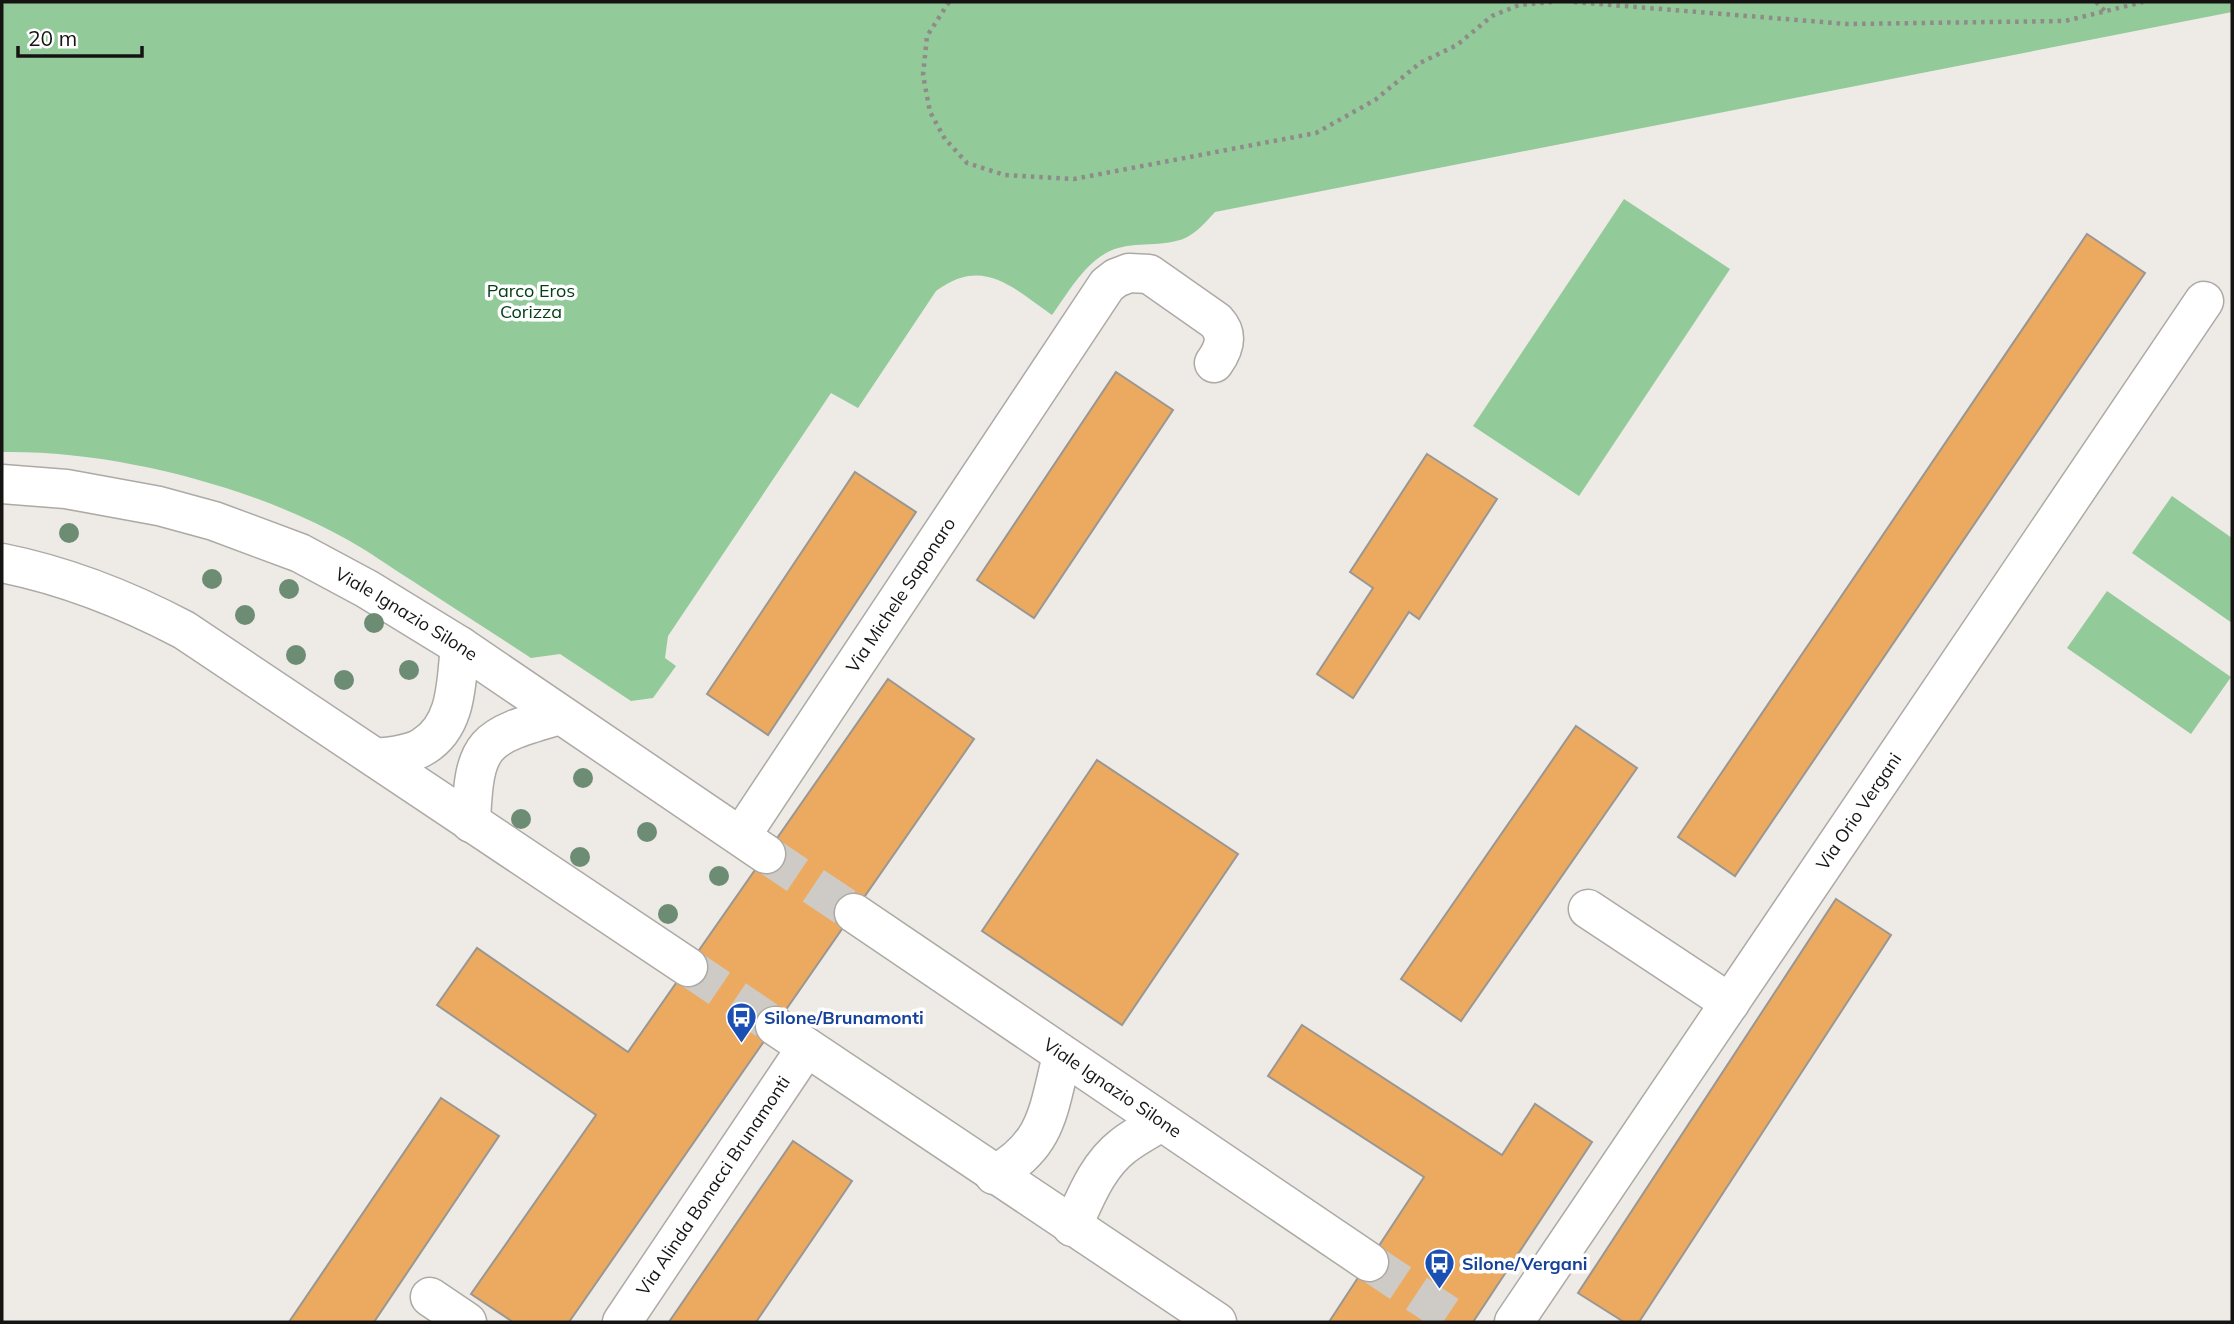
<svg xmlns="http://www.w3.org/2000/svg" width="2234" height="1324" font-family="Mulish,sans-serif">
<rect width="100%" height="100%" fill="#eeeae6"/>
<!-- green -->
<g fill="#92ca99">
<path d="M2,2H2232V12L1215,212C1204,224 1192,238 1176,241C1153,247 1127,241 1106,253C1082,267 1068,293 1052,315C1012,287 983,256 936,291L858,408L831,393L668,636L665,658L676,666L653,698L631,701L560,654L531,658C491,632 451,606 411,580C390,567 370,552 348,540C252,486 113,450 2,452Z"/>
<path d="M1624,199L1730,269L1579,496L1473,426Z"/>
<path d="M2172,496L2232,538V623L2132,553Z"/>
<path d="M2107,591L2231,677L2191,734L2067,648Z"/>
</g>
<!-- building -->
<g fill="#ebaa5f" stroke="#9a9793" stroke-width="2">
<path d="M2087,234L2145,273L1735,876L1678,837Z"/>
<path d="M1116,372L1173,410L1034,618L977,580Z"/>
<path d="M1427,454L1497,499L1419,619L1409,612L1353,698L1317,674L1373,588L1350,572Z"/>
<path d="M855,472L916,512L768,735L707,694Z"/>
<path d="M888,679L974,739L569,1322H513L471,1294L596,1115L437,1005L477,948L628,1052Z"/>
<path d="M1576,726L1637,768L1461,1021L1401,979Z"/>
<path d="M1097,760L1238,854L1122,1025L982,931Z"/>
<path d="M1836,899L1891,935L1639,1322H1624L1578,1293Z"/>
<path d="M1302,1025L1502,1155L1535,1104L1592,1142L1473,1322H1329L1424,1177L1268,1076Z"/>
<path d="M441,1098L499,1136L374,1322H289Z"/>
<path d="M793,1141L852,1181L756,1322H669Z"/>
</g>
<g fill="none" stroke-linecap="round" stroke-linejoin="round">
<!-- minor-tunnel -->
<g stroke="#cecac6" stroke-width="38" stroke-dasharray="38 19" stroke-linecap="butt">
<path d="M766,854L854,913"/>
<path d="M688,967L775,1026"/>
<path d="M1369,1262L1459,1322"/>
</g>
<defs>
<g id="minor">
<path id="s1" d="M2,484L66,489L159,506L214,521L300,553L367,589L460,646L766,854"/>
<path d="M2,563C67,576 125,599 184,630L688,967"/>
<path d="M376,758C392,756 411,755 424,746C458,725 456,681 460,646"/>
<path d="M471,823C474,741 483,737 560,715"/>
<path id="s2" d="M741,836L1107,285L1116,278L1129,273L1149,274L1216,321C1229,335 1224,349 1214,363"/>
<path d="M1588,909L1730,1003"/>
<path id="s3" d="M854,913L1369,1262"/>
<path d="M775,1026L1217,1322"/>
<path d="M994,1175C1048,1145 1048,1110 1062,1056"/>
<path d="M1072,1227C1085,1199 1097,1166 1123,1146C1134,1137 1148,1130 1161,1122"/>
<path d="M430,1297L467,1322"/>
<path id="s4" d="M622,1322L806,1048"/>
<path id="s5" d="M1514,1322L2204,301"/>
</g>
</defs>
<!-- minor casing -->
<use href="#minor" stroke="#adaaa6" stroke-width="41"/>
<!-- path -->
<g stroke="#8e8b88" stroke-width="4.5" stroke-dasharray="3.5 5" stroke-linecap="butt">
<path d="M949,2L927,36L923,75L930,112L945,139L967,163L1005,175L1074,179L1316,133L1375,100L1420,63L1457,45L1492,16L1519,5L1552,2"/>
<path d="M1574,2L1847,24L2065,21L2143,2"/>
<path d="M2096,2L2105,11"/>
</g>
<!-- minor -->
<use href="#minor" stroke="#fff" stroke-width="38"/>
</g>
<!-- trees -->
<g fill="#6d8c74">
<circle cx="69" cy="533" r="10"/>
<circle cx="212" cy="579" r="10"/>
<circle cx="289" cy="589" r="10"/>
<circle cx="245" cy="615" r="10"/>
<circle cx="374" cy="623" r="10"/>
<circle cx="296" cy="655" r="10"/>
<circle cx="409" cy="670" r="10"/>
<circle cx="344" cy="680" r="10"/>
<circle cx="583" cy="778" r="10"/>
<circle cx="521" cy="819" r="10"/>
<circle cx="647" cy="832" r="10"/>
<circle cx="580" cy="857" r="10"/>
<circle cx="719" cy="876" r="10"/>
<circle cx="668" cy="914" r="10"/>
</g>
<!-- icons -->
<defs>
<symbol id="bus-pin" viewBox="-11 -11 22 30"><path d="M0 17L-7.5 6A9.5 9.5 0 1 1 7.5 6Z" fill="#1a4fb4" stroke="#fff"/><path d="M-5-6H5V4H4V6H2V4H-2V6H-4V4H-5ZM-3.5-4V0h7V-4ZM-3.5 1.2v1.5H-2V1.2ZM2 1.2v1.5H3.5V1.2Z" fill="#fff"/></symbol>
</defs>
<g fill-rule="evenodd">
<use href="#bus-pin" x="724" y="1000" width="35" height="47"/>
<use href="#bus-pin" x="1422" y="1246" width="35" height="47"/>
</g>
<g text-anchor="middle" stroke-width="7" stroke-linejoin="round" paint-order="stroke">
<!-- park labels -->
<g font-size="18" fill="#044016" stroke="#fff">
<text x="531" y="297">Parco Eros<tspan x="531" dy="21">Corizza</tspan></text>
</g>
<!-- street labels -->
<g font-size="18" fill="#161413" stroke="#fff">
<text dy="6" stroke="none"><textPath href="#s2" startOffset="289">Via Michele Saponaro</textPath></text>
<text dy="6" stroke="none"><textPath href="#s1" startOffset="430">Viale Ignazio Silone</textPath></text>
<text dy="6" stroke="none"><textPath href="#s5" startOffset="616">Via Orio Vergani</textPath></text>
<text dy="6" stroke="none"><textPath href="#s3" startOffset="312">Viale Ignazio Silone</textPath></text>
<text dy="6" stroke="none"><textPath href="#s4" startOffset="164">Via Alinda Bonacci Brunamonti</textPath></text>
</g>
<!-- transit labels -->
<g font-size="18" font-weight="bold" fill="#164399" stroke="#fff" text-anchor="start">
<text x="764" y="1024">Silone/Brunamonti</text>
<text x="1462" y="1270">Silone/Vergani</text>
</g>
</g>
<!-- border -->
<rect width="2234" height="1324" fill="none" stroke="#161413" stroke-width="7"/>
<!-- scale -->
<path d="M18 46v10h124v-10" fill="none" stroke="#161413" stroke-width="3.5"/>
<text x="28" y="46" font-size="21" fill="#161413" stroke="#ffffff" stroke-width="5" paint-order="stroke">20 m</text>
</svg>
